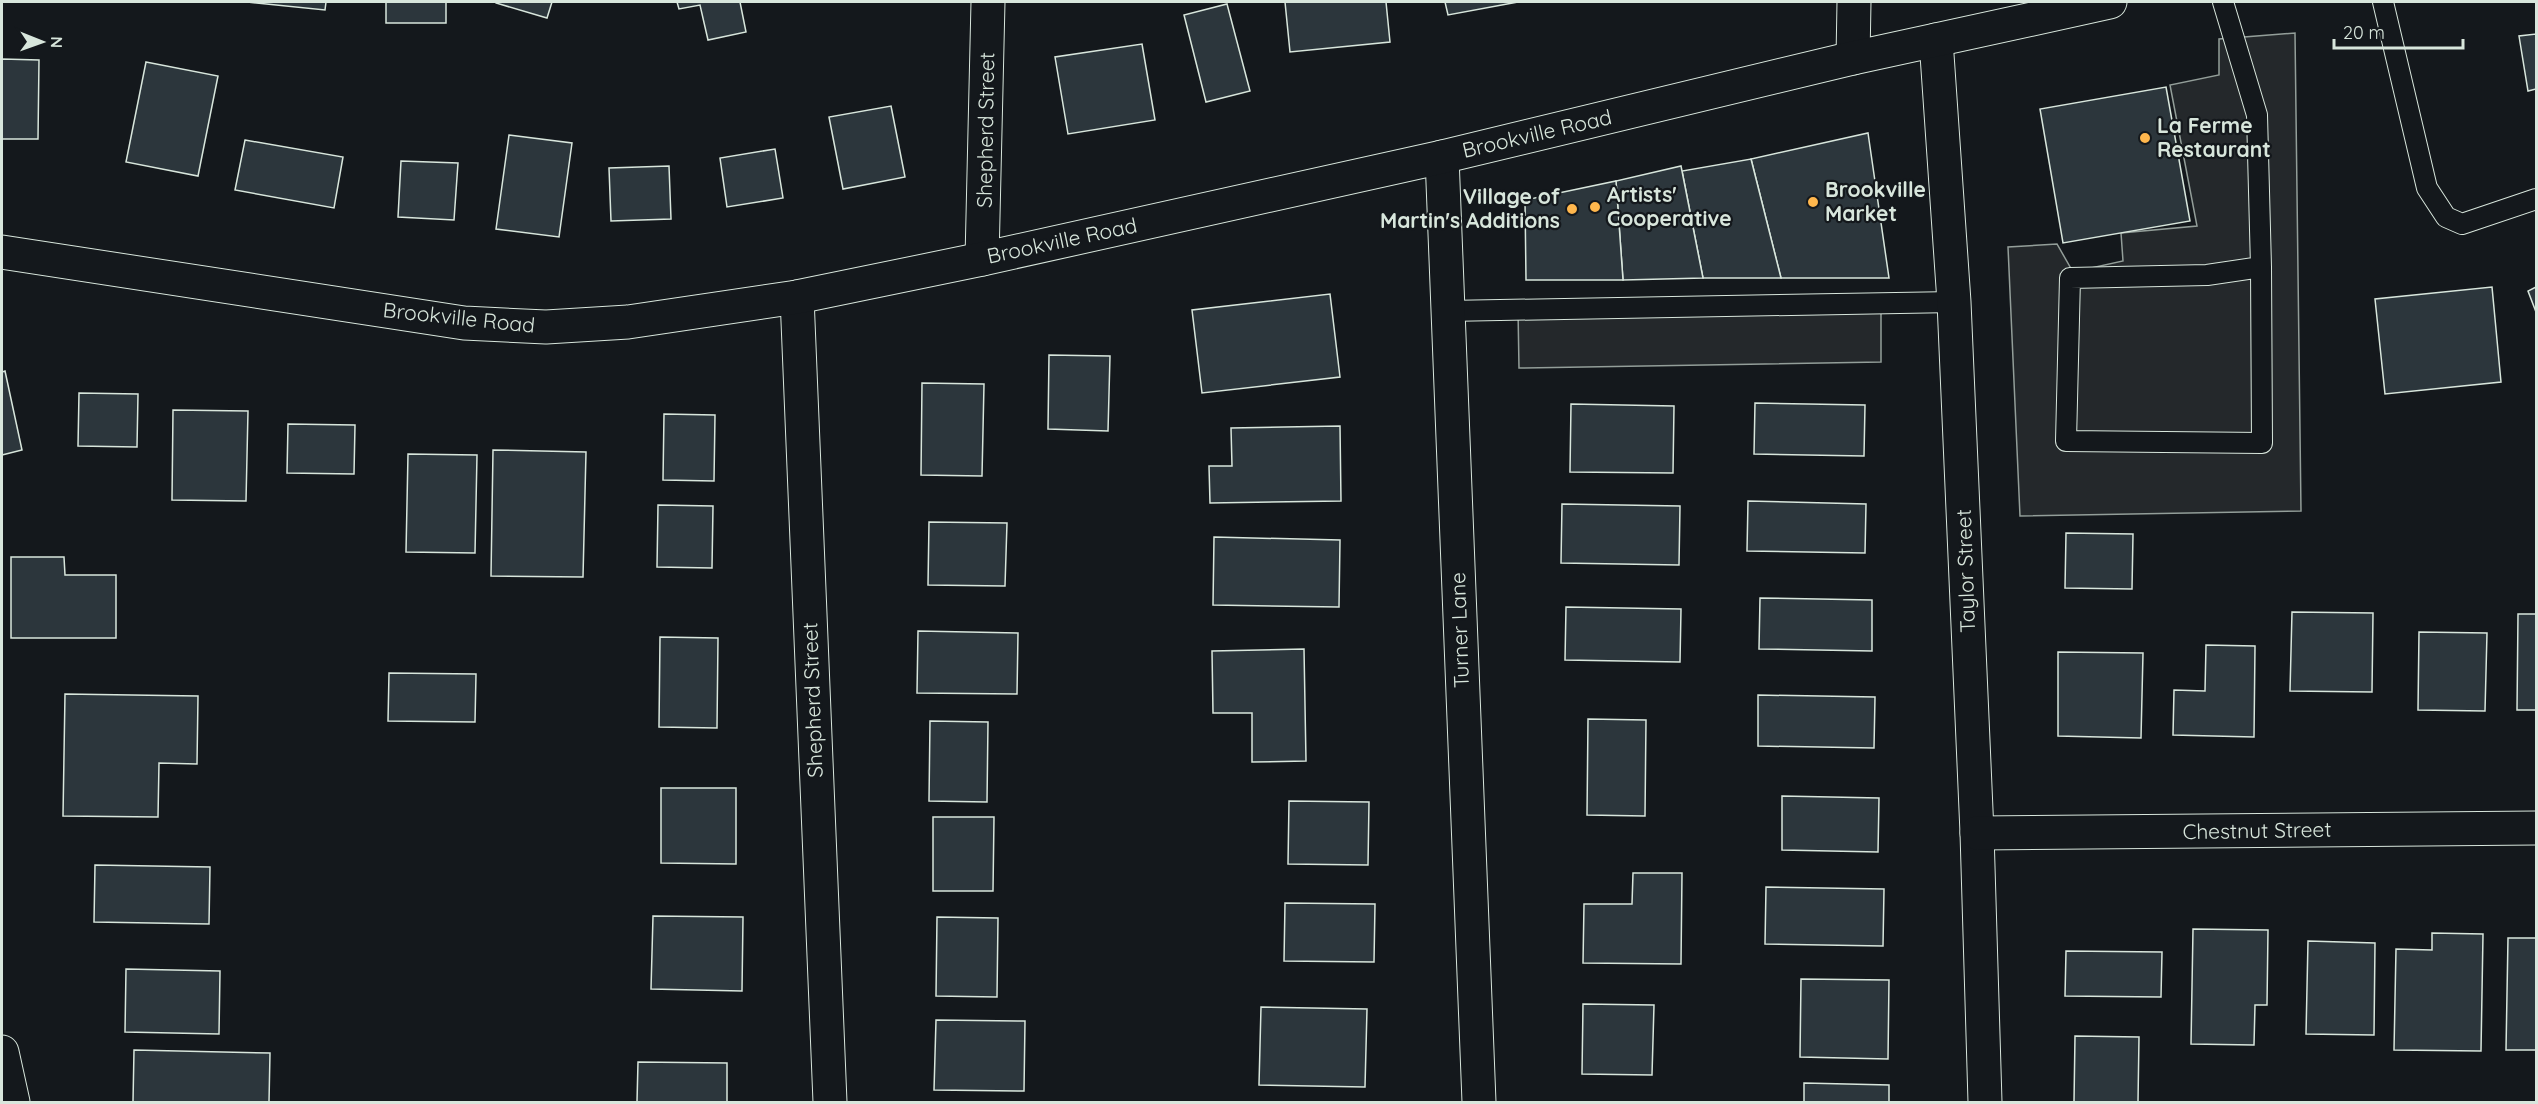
<svg xmlns="http://www.w3.org/2000/svg" width="2538" height="1104" font-family="Quicksand,sans-serif">
<rect width="100%" height="100%" fill="#14181c"/>
<!-- parking -->
<g fill="#24282b" stroke="#939e99" stroke-width="1.5">
<path d="M2295,33L2301,511L2020,516L2008,247L2057,244L2073,272L2123,261L2121,233L2197,226L2170,85L2219,75V39Z"/>
<path d="M1881,304V362L1519,368L1518,310Z"/>
</g>
<!-- building -->
<g fill="#2c363c" stroke="#d8e6dc" stroke-width="1.5">
<path d="M247,2H326L325,10Z"/>
<rect x="386" y="2" width="60" height="21"/>
<path d="M677,2H740L746,32L708,40L700,5L679,9Z"/>
<path d="M1285,2H1386L1390,42L1290,52Z"/>
<path d="M1445,2H1518L1448,15Z"/>
<path d="M496,3V2H552L547,18Z"/>
<path d="M1227,4L1250,91L1206,102L1184,15Z"/>
<path d="M2536,34V89L2528,91L2519,36Z"/>
<path d="M1142,44L1155,120L1068,134L1055,57Z"/>
<path d="M2,59L39,60L38,139H2Z"/>
<path d="M146,62L218,76L198,176L126,162Z"/>
<path d="M2166,87L2190,221L2063,243L2040,109Z"/>
<path d="M891,106L905,177L843,189L829,117Z"/>
<path d="M1868,133L1889,278H1781L1751,159Z"/>
<path d="M509,135L572,143L559,237L496,229Z"/>
<path d="M245,140L343,157L334,208L235,190Z"/>
<path d="M775,149L783,198L727,207L720,158Z"/>
<path d="M1751,159L1781,278H1703L1682,171Z"/>
<path d="M401,161L458,163L454,220L398,217Z"/>
<path d="M669,166L671,219L611,221L609,168Z"/>
<path d="M1681,166L1703,278L1623,280L1616,181Z"/>
<path d="M1616,181L1623,280H1526L1525,200Z"/>
<path d="M2492,287L2501,382L2385,394L2375,299Z"/>
<path d="M2536,287V312L2528,291Z"/>
<path d="M1330,294L1340,377L1202,393L1192,310Z"/>
<path d="M1049,355L1110,356L1108,431L1048,429Z"/>
<path d="M5,371L22,450L2,455V372Z"/>
<path d="M922,383L984,384L982,476L921,475Z"/>
<path d="M79,393L138,394L137,447L78,446Z"/>
<path d="M1755,403L1865,405L1864,456L1754,454Z"/>
<path d="M1571,404L1674,406L1673,473L1570,472Z"/>
<path d="M173,410L248,411L246,501L172,500Z"/>
<path d="M664,414L715,415L714,481L663,480Z"/>
<path d="M288,424L355,425L354,474L287,473Z"/>
<path d="M1340,426L1341,501L1210,503L1209,466H1232L1231,428Z"/>
<path d="M493,450L586,452L583,577L491,576Z"/>
<path d="M408,454L477,455L475,553L406,552Z"/>
<path d="M1748,501L1866,504L1865,553L1747,551Z"/>
<path d="M1562,504L1680,506L1679,565L1561,563Z"/>
<path d="M658,505L713,506L712,568L657,567Z"/>
<path d="M929,522L1007,523L1005,586L928,585Z"/>
<path d="M2066,533L2133,534L2132,589L2065,588Z"/>
<path d="M1214,537L1340,540L1339,607L1213,605Z"/>
<path d="M11,557H64L65,575H116V638H11Z"/>
<path d="M1760,598L1872,600V651L1759,649Z"/>
<path d="M1566,607L1681,609L1680,662L1565,660Z"/>
<path d="M2292,612L2373,613L2372,692L2290,691Z"/>
<path d="M2518,614H2536V710H2517Z"/>
<path d="M918,631L1018,633L1017,694L917,693Z"/>
<path d="M2419,632L2487,633L2485,711L2418,710Z"/>
<path d="M660,637L718,638L717,728L659,727Z"/>
<path d="M2206,645L2255,646L2254,737L2173,735L2174,690L2205,691Z"/>
<path d="M1304,649L1306,761L1252,762V713H1213L1212,651Z"/>
<path d="M2058,652L2143,653L2141,738L2058,736Z"/>
<path d="M389,673L476,674L475,722L388,721Z"/>
<path d="M65,694L198,696L197,764L159,763L158,817L63,816Z"/>
<path d="M1758,695L1875,697L1874,748L1758,746Z"/>
<path d="M1588,719L1646,720L1645,816L1587,815Z"/>
<path d="M930,721L988,722L987,802L929,801Z"/>
<path d="M661,788H736V864L661,863Z"/>
<path d="M1782,796L1879,798L1878,852L1782,850Z"/>
<path d="M1289,801L1369,802L1368,865L1288,864Z"/>
<path d="M933,817H994L993,891H933Z"/>
<path d="M95,865L210,867L209,924L94,922Z"/>
<path d="M1633,873H1682L1681,964L1583,963L1584,904H1632Z"/>
<path d="M1766,887L1884,889L1883,946L1765,944Z"/>
<path d="M1285,903L1375,904L1374,962L1284,961Z"/>
<path d="M653,916L743,917L742,991L651,989Z"/>
<path d="M937,917L998,918L997,997L936,996Z"/>
<path d="M2193,929L2268,930L2267,1005H2255L2254,1045L2191,1044Z"/>
<path d="M2432,933L2483,934L2481,1051L2394,1050L2396,949L2432,950Z"/>
<path d="M2508,938H2536V1050H2506Z"/>
<path d="M2308,941L2375,943L2374,1035L2306,1034Z"/>
<path d="M2066,951L2162,952L2161,997L2065,996Z"/>
<path d="M126,969L220,971L219,1034L125,1032Z"/>
<path d="M1801,979L1889,980L1888,1059L1800,1057Z"/>
<path d="M1583,1004L1654,1005L1652,1075L1582,1074Z"/>
<path d="M1261,1007L1367,1009L1365,1087L1259,1085Z"/>
<path d="M936,1020L1025,1021L1024,1091L934,1090Z"/>
<path d="M2075,1036L2139,1037L2138,1102H2074Z"/>
<path d="M134,1050L270,1053L269,1102H133Z"/>
<path d="M638,1062L727,1063V1102H637Z"/>
<path d="M1804,1083L1889,1085V1102H1804Z"/>
</g>
<g fill="none" stroke-linecap="round" stroke-linejoin="round">
<defs>
<g id="service">
<path d="M2223,2L2257,115L2261,267L2262,443L2066,441L2070,278L2207,275L2261,267"/>
<path d="M2383,2L2427,188L2446,217L2462,224L2536,199"/>
<path d="M1447,311L1954,302"/>
</g>
<g id="minor">
<path d="M1936,40L1954,302L1977,833L1985,1102"/>
<path d="M1853,58L1854,2"/>
<path d="M1442,157L1479,1102"/>
<path d="M982,259L988,2"/>
<path d="M797,297L830,1102"/>
<path d="M1977,833L2536,828"/>
<path d="M2,1052L13,1102"/>
</g>
<path id="secondary" d="M2,252L464,323L546,327L628,322L797,297L982,259L1442,157L1853,58L2110,2"/>
</defs>
<!-- service casing -->
<use href="#service" stroke="#d8e6dc" stroke-width="22"/>
<!-- minor casing -->
<use href="#minor" stroke="#d8e6dc" stroke-width="35"/>
<!-- secondary casing -->
<use href="#secondary" stroke="#d8e6dc" stroke-width="35"/>
<!-- service -->
<use href="#service" stroke="#14181c" stroke-width="20"/>
<!-- minor -->
<use href="#minor" stroke="#14181c" stroke-width="33"/>
<!-- secondary -->
<use href="#secondary" stroke="#14181c" stroke-width="33"/>
</g>
<!-- markers -->
<g fill="#ffb74d" stroke="#14181c" stroke-width="2">
<circle cx="2145" cy="138" r="6"/>
<circle cx="1813" cy="202" r="6"/>
<circle cx="1595" cy="207" r="6"/>
<circle cx="1572" cy="209" r="6"/>
</g>
<g text-anchor="middle" stroke-width="4.5" stroke-linejoin="round" paint-order="stroke">
<!-- poi labels -->
<g font-size="21" font-weight="bold" fill="#d8e6dc" stroke="#14181c" text-anchor="start">
<text x="2157" y="133">La Ferme<tspan x="2157" dy="24">Restaurant</tspan></text>
<text x="1825" y="197">Brookville<tspan x="1825" dy="24">Market</tspan></text>
<text x="1607" y="202">Artists'<tspan x="1607" dy="24">Cooperative</tspan></text>
<text x="1560" y="204" text-anchor="end">Village of<tspan x="1560" dy="24">Martin's Additions</tspan></text>
</g>
<!-- street labels -->
<g font-size="21" fill="#d8e6dc" stroke="#14181c">
<text transform="translate(986 130) rotate(-89)" y="7">Shepherd Street</text>
<text transform="translate(1537 134) rotate(-13)" y="7">Brookville Road</text>
<text transform="translate(1062 241) rotate(-12)" y="7">Brookville Road</text>
<text transform="translate(459 318) rotate(6)" y="7">Brookville Road</text>
<text transform="translate(1966 571) rotate(-92)" y="7">Taylor Street</text>
<text transform="translate(1460 630) rotate(-92)" y="7">Turner Lane</text>
<text transform="translate(813 700) rotate(-92)" y="7">Shepherd Street</text>
<text transform="translate(2257 831) rotate(-1)" y="7">Chestnut Street</text>
</g>
</g>
<!-- border -->
<rect width="2538" height="1104" fill="none" stroke="#d8e6dc" stroke-width="6"/>
<!-- north arrow -->
<g transform="translate(42 42) rotate(91)" stroke="#14181c" stroke-width="4.5" paint-order="stroke">
<path d="M0-4.5L10 22L0 15L-10 22Z" fill="#d8e6dc"/>
<text y="-9" font-size="16" font-weight="bold" text-anchor="middle" fill="#d8e6dc">N</text>
</g>
<!-- scale -->
<path d="M2334 39v9h129v-9" fill="none" stroke="#d8e6dc" stroke-width="3"/>
<text x="2343" y="39" font-size="18" fill="#d8e6dc" stroke="#14181c" stroke-width="4.5" paint-order="stroke">20 m</text>
</svg>
